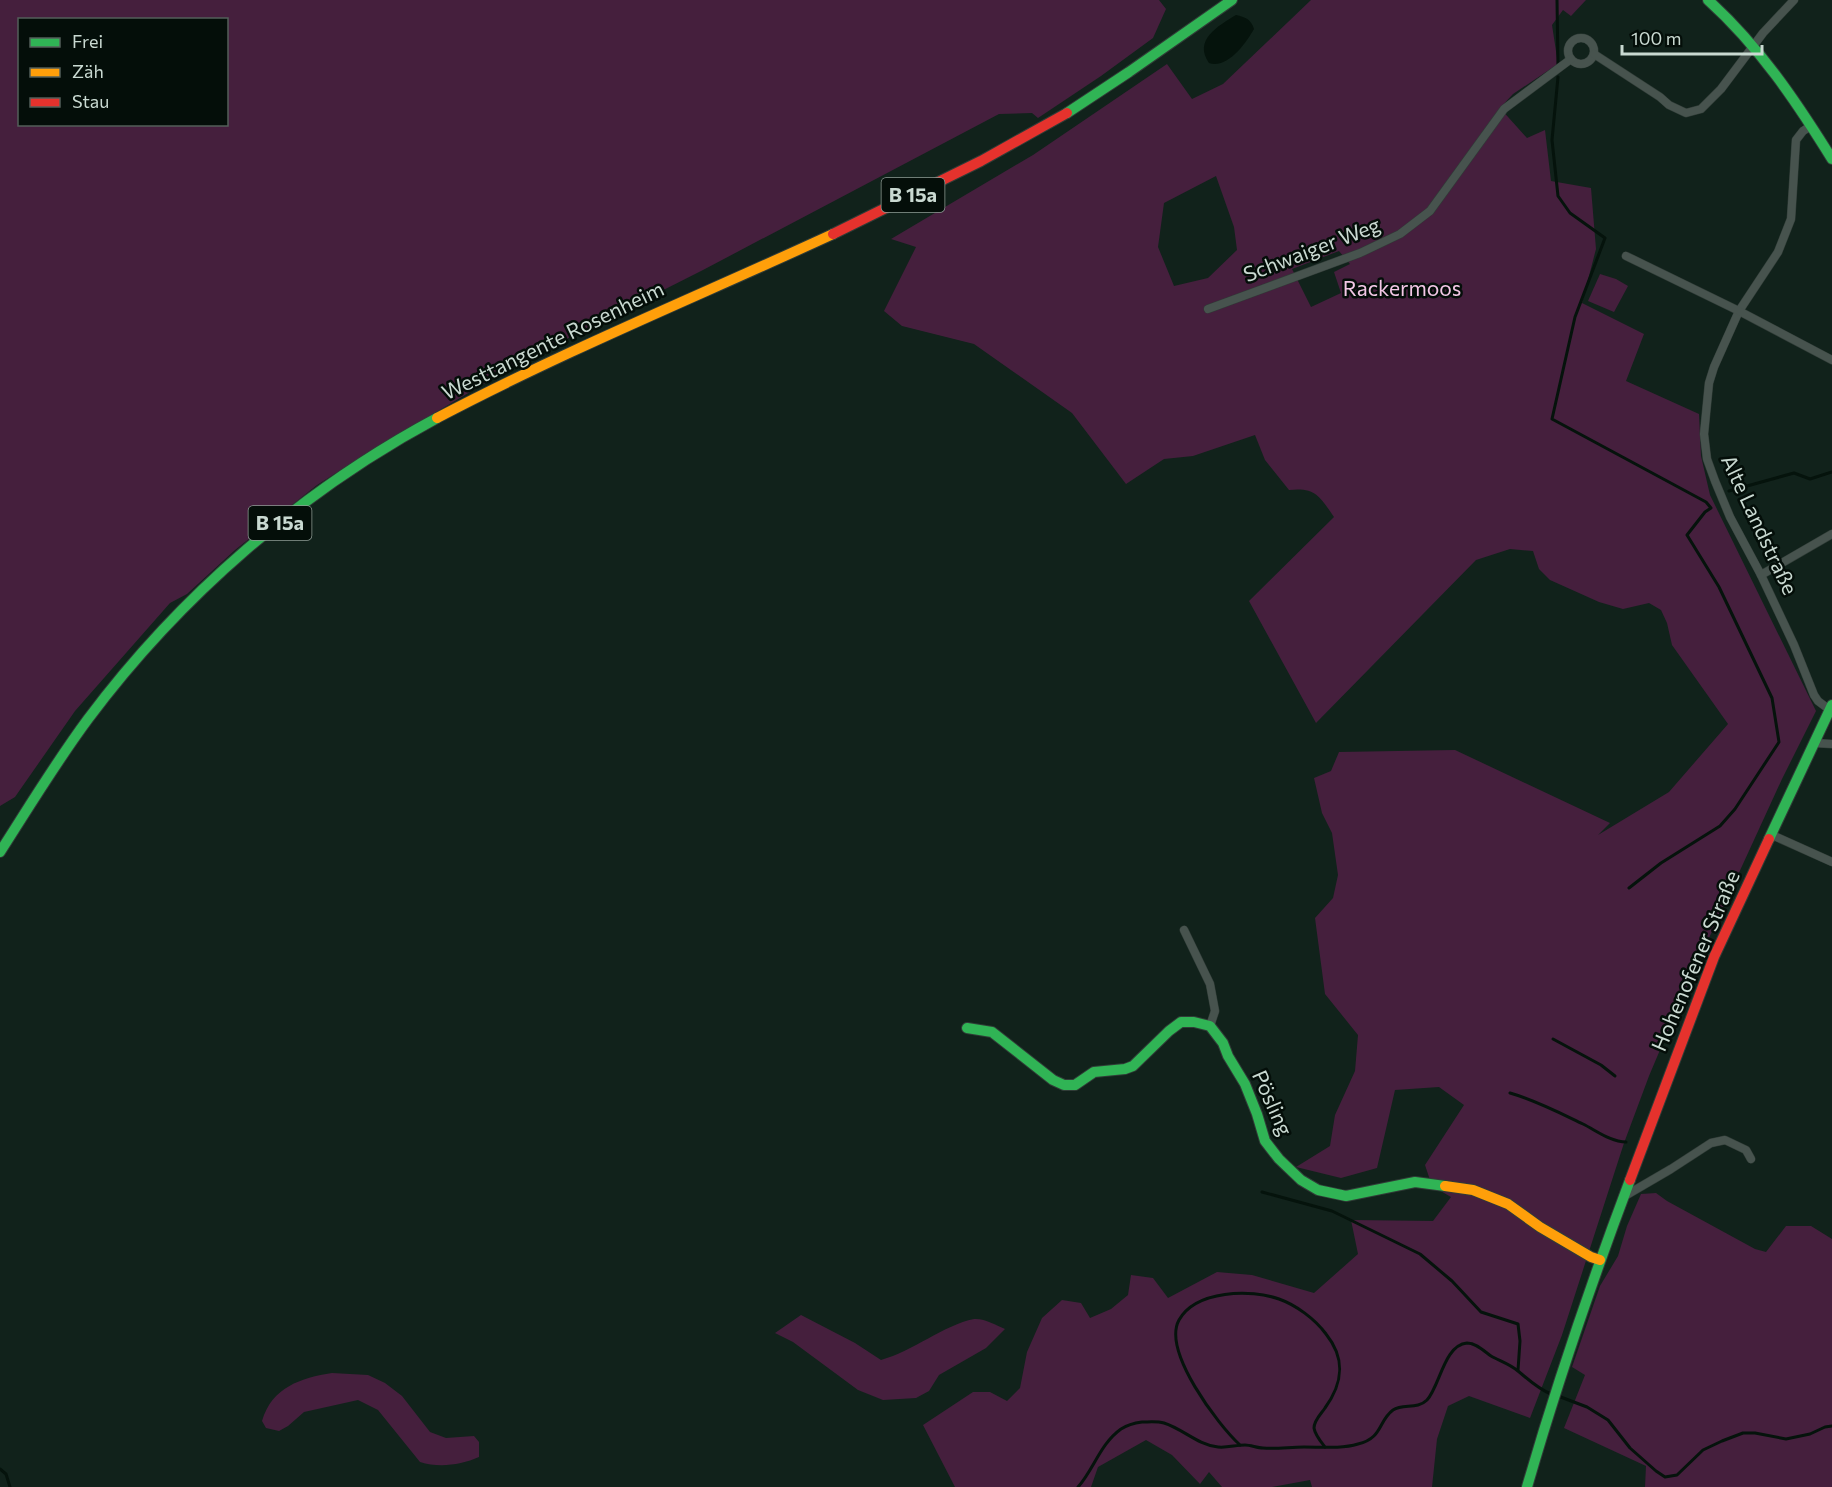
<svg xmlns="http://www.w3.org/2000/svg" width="1832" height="1487" font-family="Commissioner,sans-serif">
<rect width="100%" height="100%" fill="#11221b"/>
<!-- green -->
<g fill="#451f3d" fill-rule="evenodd">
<path d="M0,0H1159L1166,9L1153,38L1101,76L1038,118L1032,113L999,114L703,270L519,363L374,449L317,485L235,550L187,594L170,603L75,711L15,797L0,806ZM20,20H226V124H20Z"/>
<path d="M1311,0H1586L1571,16L1563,10L1552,25L1558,64L1513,94L1500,108L1527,138L1545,130L1551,181L1591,188L1596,249L1582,303L1644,334L1626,381L1699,414L1701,456L1710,495L1816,711L1782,779L1687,986L1649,1076L1624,1143L1562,1335L1530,1418L1469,1396L1448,1406L1437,1439L1432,1487H1312L1310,1480L1272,1487H1222L1209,1472L1200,1484L1172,1455L1146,1440L1098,1467L1091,1487H955L923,1425L973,1392H990L1007,1401L1020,1388L1027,1352L1042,1318L1062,1300L1081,1303L1090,1318L1111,1309L1128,1295L1131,1275L1153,1278L1168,1298L1217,1272L1252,1275L1314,1293L1358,1254L1351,1220L1433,1221L1451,1197L1432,1186L1425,1165L1464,1105L1439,1087L1395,1090L1377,1168L1341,1178L1296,1167L1330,1146L1335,1115L1355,1071L1358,1035L1325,994L1315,918L1333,898L1338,875L1332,833L1322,813L1314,778L1331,771L1339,752L1455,750L1610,823L1598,835L1669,792L1728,724L1672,645L1667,623L1661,610L1649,603L1623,609L1599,602L1550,580L1539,569L1533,551L1510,549L1476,560L1316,723L1249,601L1334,517C1320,497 1316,487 1289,490L1265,460L1255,435L1193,456L1164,459L1126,484L1072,413L974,344L902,326L884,311L916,247L891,239L1033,155L1167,64L1192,99L1223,84ZM1216,176L1234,227L1237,250L1208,278L1174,286L1158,247L1164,203ZM1339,251L1350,264L1334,272L1341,293L1311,307L1292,269Z"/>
<path d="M1600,274L1616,279L1628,286L1614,312L1588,301Z"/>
<path d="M1656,1193L1667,1201L1755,1249L1766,1252L1786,1226H1811L1832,1239V1487H1645L1646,1466L1564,1428L1585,1375L1572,1367L1600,1286L1618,1256L1627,1226L1641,1194Z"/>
<path d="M801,1315L855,1343L881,1360C913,1351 944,1325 974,1319C984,1318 996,1325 1005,1329L986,1348L939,1375L929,1391L916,1398L883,1400L858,1390L793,1342L775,1333Z"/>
<path d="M332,1373L368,1375L385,1383L402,1396L430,1432L446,1438L474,1436L479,1442V1457C461,1465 439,1468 420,1462L378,1410L358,1400L304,1412L288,1426L279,1431L266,1428L262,1421C272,1387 301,1378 332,1373Z"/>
</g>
<!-- water -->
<path fill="#05130c" d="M1236,15C1245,17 1251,19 1254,29C1246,43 1228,69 1209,63C1193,40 1218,26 1236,15Z"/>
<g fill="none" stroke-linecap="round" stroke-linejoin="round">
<!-- stream -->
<g stroke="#05130c" stroke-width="3">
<path d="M1557,0L1558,67"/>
<path d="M1558,77L1552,140L1558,196L1570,213L1605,238L1575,317L1552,419L1706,502L1711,508L1705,512L1687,535L1719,587L1772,698L1779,742L1735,809L1720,826L1661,863L1629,888"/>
<path d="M1729,491L1794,473L1810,479L1832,472"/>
<path d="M1553,1039L1601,1065L1615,1076"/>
<path d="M1510,1093C1535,1100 1560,1113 1583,1124C1597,1131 1611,1142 1626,1142"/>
<path d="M1262,1192L1332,1211L1420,1254L1452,1281L1481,1312L1518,1324L1520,1341L1518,1370"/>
<path d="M1558,1396L1587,1407L1608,1420L1630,1448L1656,1471L1665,1477L1677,1475L1703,1450L1722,1441L1743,1433H1755L1786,1439L1810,1434L1825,1427L1832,1426"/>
<path d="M1240,1445C1218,1425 1162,1351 1179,1320C1196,1290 1251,1289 1279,1299C1296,1305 1315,1319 1326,1334C1346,1359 1343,1383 1325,1408C1321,1414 1314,1420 1314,1428C1315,1435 1321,1442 1325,1447"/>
<path d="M0,1469L6,1474L10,1487"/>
<path d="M1078,1487C1094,1469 1100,1444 1121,1429C1127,1425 1134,1423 1142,1422C1149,1422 1157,1421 1164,1423C1183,1429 1198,1445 1218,1447C1227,1448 1236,1445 1245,1445C1251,1445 1257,1448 1263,1448C1277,1449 1290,1447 1304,1447C1322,1447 1341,1449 1358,1444C1383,1438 1378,1421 1393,1410C1403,1403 1417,1410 1427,1400C1440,1386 1444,1345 1467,1343C1476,1343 1484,1351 1491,1356C1500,1361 1510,1364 1518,1371C1529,1380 1538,1389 1551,1394"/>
</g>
<defs>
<g id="street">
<circle cx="1581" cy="51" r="13"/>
<path d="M1594,54L1660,97L1669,105L1686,113L1701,109L1721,89L1763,33L1794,0"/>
<path d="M1811,126L1803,131L1796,140L1791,219L1778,252L1739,311L1714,367L1709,383L1704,434L1707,459L1715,481L1730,517L1761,575L1794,645L1814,695L1818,701L1830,710"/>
<path d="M1626,256L1739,311L1832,360"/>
<path d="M1208,309L1360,253L1400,234L1430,211L1504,109L1571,59"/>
<path d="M1761,575L1832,534"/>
<path d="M1815,743L1832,744"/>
<path d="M1772,835L1832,862"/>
<path d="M1184,930L1210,984L1215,1011L1210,1026"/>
<path d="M1623,1197L1671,1169L1711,1143L1725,1140L1746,1150L1751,1159"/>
</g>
<g id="fast">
<path d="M1708,0C1759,46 1796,101 1832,159"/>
<path d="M1067,113L1129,72L1232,0"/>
<path d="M1769,839L1832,705"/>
<path d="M0,852C29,807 56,762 88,719C180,596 301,491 437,418"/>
<path d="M967,1028L992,1032L1053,1080L1064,1085H1075L1094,1072L1125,1069L1133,1066L1169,1031L1181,1022H1194L1210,1026L1223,1043L1228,1056L1245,1084L1257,1114L1265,1141L1279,1159L1301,1180L1318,1190L1346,1196L1415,1182L1445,1186"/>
<path d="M1527,1487C1557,1383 1592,1281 1630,1180"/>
</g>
<g id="slow">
<path d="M437,418C566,350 701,295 833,234"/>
<path d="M1445,1186L1473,1190L1508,1204L1540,1227L1591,1257L1600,1260"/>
</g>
<g id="jam">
<path d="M833,234L981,161L1067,113"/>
<path d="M1630,1180L1714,957L1769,839"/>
</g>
</defs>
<!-- street casing -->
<use href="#street" stroke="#303c37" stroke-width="9"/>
<!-- fast casing -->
<use href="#fast" stroke="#303c37" stroke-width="12"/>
<!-- slow casing -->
<use href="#slow" stroke="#303c37" stroke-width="12"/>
<!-- jam casing -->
<use href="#jam" stroke="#303c37" stroke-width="12"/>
<!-- street -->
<use href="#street" stroke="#47534e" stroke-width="8"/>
<!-- fast -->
<use href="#fast" stroke="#30b455" stroke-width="10"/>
<!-- slow -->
<use href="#slow" stroke="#ff9f0a" stroke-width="10"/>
<!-- jam -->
<use href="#jam" stroke="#e5322d" stroke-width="10"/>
</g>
<g text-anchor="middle" stroke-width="5" stroke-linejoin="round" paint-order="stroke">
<!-- shield labels -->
<g fill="#040e09" stroke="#8e9c95" stroke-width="1.5">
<rect x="881.5" y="178" width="63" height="34" rx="4.5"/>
<rect x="248.5" y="506" width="63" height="34" rx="4.5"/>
</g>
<g font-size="20" font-weight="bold" fill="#c9d9d1">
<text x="913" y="202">B 15a</text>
<text x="280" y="530">B 15a</text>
</g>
<!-- street labels -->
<g font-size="21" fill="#c9d9d1" stroke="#040e09">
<text transform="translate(1312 250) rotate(-21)" y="7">Schwaiger Weg</text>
<text transform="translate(553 341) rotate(-26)" y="7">Westtangente Rosenheim</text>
<text transform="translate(1759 525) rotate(65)" y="7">Alte Landstraße</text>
<text transform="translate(1696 961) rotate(-67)" y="7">Hohenofener Straße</text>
<text transform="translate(1272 1103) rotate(66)" y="7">Pösling</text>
</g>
<!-- park labels -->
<g font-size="21" fill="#f3c7e6" stroke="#040e09">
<text x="1402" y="296">Rackermoos</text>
</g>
</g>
<!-- legend -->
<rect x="18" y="18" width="210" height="108" fill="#040e09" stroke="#535f59" stroke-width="1.5"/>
<rect x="30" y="38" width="30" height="9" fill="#30b455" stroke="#535f59" stroke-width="1.5"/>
<text x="72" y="48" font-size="18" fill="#c9d9d1">Frei</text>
<rect x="30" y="68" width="30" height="9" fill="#ff9f0a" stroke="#535f59" stroke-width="1.5"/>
<text x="72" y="78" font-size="18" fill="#c9d9d1">Zäh</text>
<rect x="30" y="98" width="30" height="9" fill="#e5322d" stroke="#535f59" stroke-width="1.5"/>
<text x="72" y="108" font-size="18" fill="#c9d9d1">Stau</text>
<!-- scale -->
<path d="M1622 45v9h140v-9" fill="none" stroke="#c9d9d1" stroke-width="3"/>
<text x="1631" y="45" font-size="18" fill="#c9d9d1" stroke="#040e09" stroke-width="4.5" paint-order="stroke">100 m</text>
</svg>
